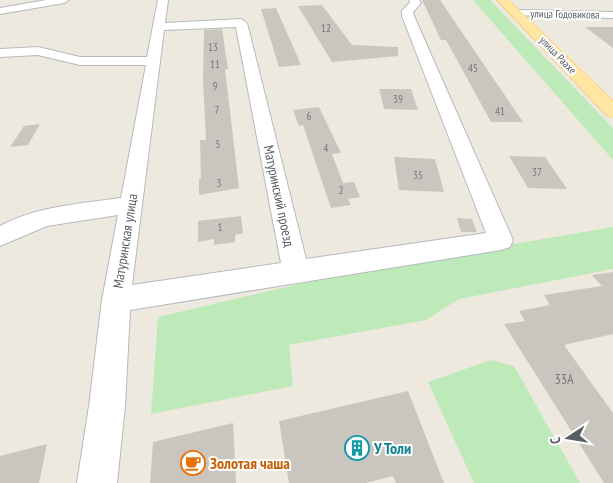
<svg xmlns="http://www.w3.org/2000/svg" width="613" height="483" font-family="'PT Sans Narrow',sans-serif">
<rect width="100%" height="100%" fill="#eee9df"/>
<!-- green -->
<g fill="#bee9b8">
<path d="M473,0H490L613,128V160Z"/>
<path d="M613,227V269L459,299L426,320L289,345L293,386L151,414L158,317L345,273Z"/>
<path d="M491,360L514,366L580,483H474L428,382Z"/>
</g>
<!-- building -->
<g fill="#cac5be">
<path d="M422,0H440L523,122H491L446,40H441Z"/>
<path d="M322,5L352,45L398,47V56L332,62L298,6Z"/>
<path d="M276,8L301,65L279,67L261,9Z"/>
<path d="M585,27H613V48Z"/>
<path d="M222,29L228,69H225L239,188L199,195V179L201,178L200,140H206L203,80L204,30Z"/>
<path d="M379,89H411L418,110L384,109Z"/>
<path d="M319,107L341,153L332,154L343,183L354,182L360,197L348,199L351,205L331,208L303,125L299,126L293,110Z"/>
<path d="M40,124L28,145L10,147L24,126Z"/>
<path d="M509,156L545,157L567,189L528,188Z"/>
<path d="M394,157L435,159L444,192L399,190Z"/>
<path d="M241,216L243,233L235,235V242L214,245V239L198,242V221Z"/>
<path d="M457,218L472,219L477,232H461Z"/>
<path d="M613,272V334L564,345L613,413V483H604L504,324L525,321L519,311L550,305L544,295L602,286L592,275Z"/>
<path d="M408,391L444,483H396L393,476L366,483H289L279,421Z"/>
<path d="M233,423L236,483H150L153,442Z"/>
<path d="M47,444L39,483H0V456Z"/>
</g>
<g fill="none" stroke-linecap="round" stroke-linejoin="round">
<defs>
<g id="minor">
<path d="M46,0H69L64,3L0,14V8Z"/>
<path d="M158,0H168L165,23L241,19L247,23L306,259L486,233L402,16V11L410,2L409,0H419L421,3L413,12L414,16L513,240L510,247L501,250L130,310L125,406L117,483H77L89,406L102,300L118,215L47,226L0,246V226C37,206 80,204 121,198L146,65H80L38,55L0,57V49L38,47L80,57H147ZM236,27L281,263L132,285L164,30Z"/>
<path d="M517,10L613,12V18L513,15L511,13Z"/>
</g>
<path id="major" d="M497,0H509L613,101V117L606,115Z"/>
</defs>
<!-- minor casing -->
<use href="#minor" stroke="#b5b9be" stroke-width="2"/>
<!-- major casing -->
<use href="#major" stroke="#ffb747" stroke-width="1"/>
<!-- minor -->
<use href="#minor" fill="#fff" fill-rule="evenodd"/>
<!-- major -->
<use href="#major" fill="#ffe6a3" fill-rule="evenodd"/>
</g>
<!-- icons -->
<defs>
<symbol id="building-ring" viewBox="-11 -11 22 22"><circle r="9.5" fill="#fff" stroke="#0f9aa8" stroke-width="1.5"/><path d="M-4-6H4V6H1V3H-1V6H-4ZM-2.5-4.3h1.7v1.8h-1.7ZM.8-4.3h1.7v1.8H.8ZM-2.5-1h1.7V.8h-1.7ZM.8-1h1.7V.8H.8Z" fill="#0f9aa8"/></symbol>
<symbol id="cafe-ring" viewBox="-11 -11 22 22"><circle r="9.5" fill="#fff" stroke="#e8710a" stroke-width="1.5"/><path d="M-5.5-4.5H6V0H3Q3 3.5 0 3.5H-2.5Q-5.5 3.5-5.5 0ZM3-3.2v2h1.7v-2ZM-6 4.5H4V6H-6Z" fill="#e8710a"/></symbol>
</defs>
<g fill-rule="evenodd">
<use href="#building-ring" x="343" y="434" width="28" height="28"/>
<use href="#cafe-ring" x="179" y="449" width="28" height="28"/>
</g>
<g text-anchor="middle" stroke-width="4" stroke-linejoin="round" paint-order="stroke">
<!-- far-street labels -->
<g font-size="11" fill="#585e62" stroke="#fff">
<text transform="translate(565 14) rotate(1)" y="4">улица Годовикова</text>
<text transform="translate(558 55) rotate(46)" y="4">улица Раахе</text>
</g>
<!-- number labels -->
<g font-size="11" fill="#747879">
<text x="326" y="32">12</text>
<text x="213" y="51">13</text>
<text x="215" y="68">11</text>
<text x="473" y="72">45</text>
<text x="215" y="90">9</text>
<text x="398" y="103">39</text>
<text x="217" y="114">7</text>
<text x="500" y="115">41</text>
<text x="309" y="120">6</text>
<text x="218" y="148">5</text>
<text x="326" y="152">4</text>
<text x="537" y="176">37</text>
<text x="418" y="179">35</text>
<text x="219" y="187">3</text>
<text x="341" y="194">2</text>
<text x="220" y="231">1</text>
</g>
<!-- street labels -->
<g font-size="14" fill="#585e62" stroke="#fff">
<text transform="translate(279 196) rotate(78)" y="5">Матуринский проезд</text>
<text transform="translate(125 241) rotate(-81)" y="5">Матуринская улица</text>
</g>
<!-- near-number labels -->
<g font-size="14" fill="#747879">
<text x="564" y="384">33А</text>
</g>
<!-- near-culture labels -->
<g font-size="16" font-weight="bold" fill="#0d838f" stroke="#fff" text-anchor="start">
<text x="374" y="454">У Толи</text>
</g>
<!-- near-food labels -->
<g font-size="16" font-weight="bold" fill="#c56008" stroke="#fff" text-anchor="start">
<text x="210" y="469">Золотая чаша</text>
</g>
</g>
<!-- north arrow -->
<g transform="translate(568 438) rotate(258)" stroke="#ffffff" stroke-width="4" paint-order="stroke">
<path d="M0-4L9 19L0 12L-9 19Z" fill="#585e62"/>
<text y="-8" font-size="14" font-weight="bold" text-anchor="middle" fill="#585e62">С</text>
</g>
</svg>
